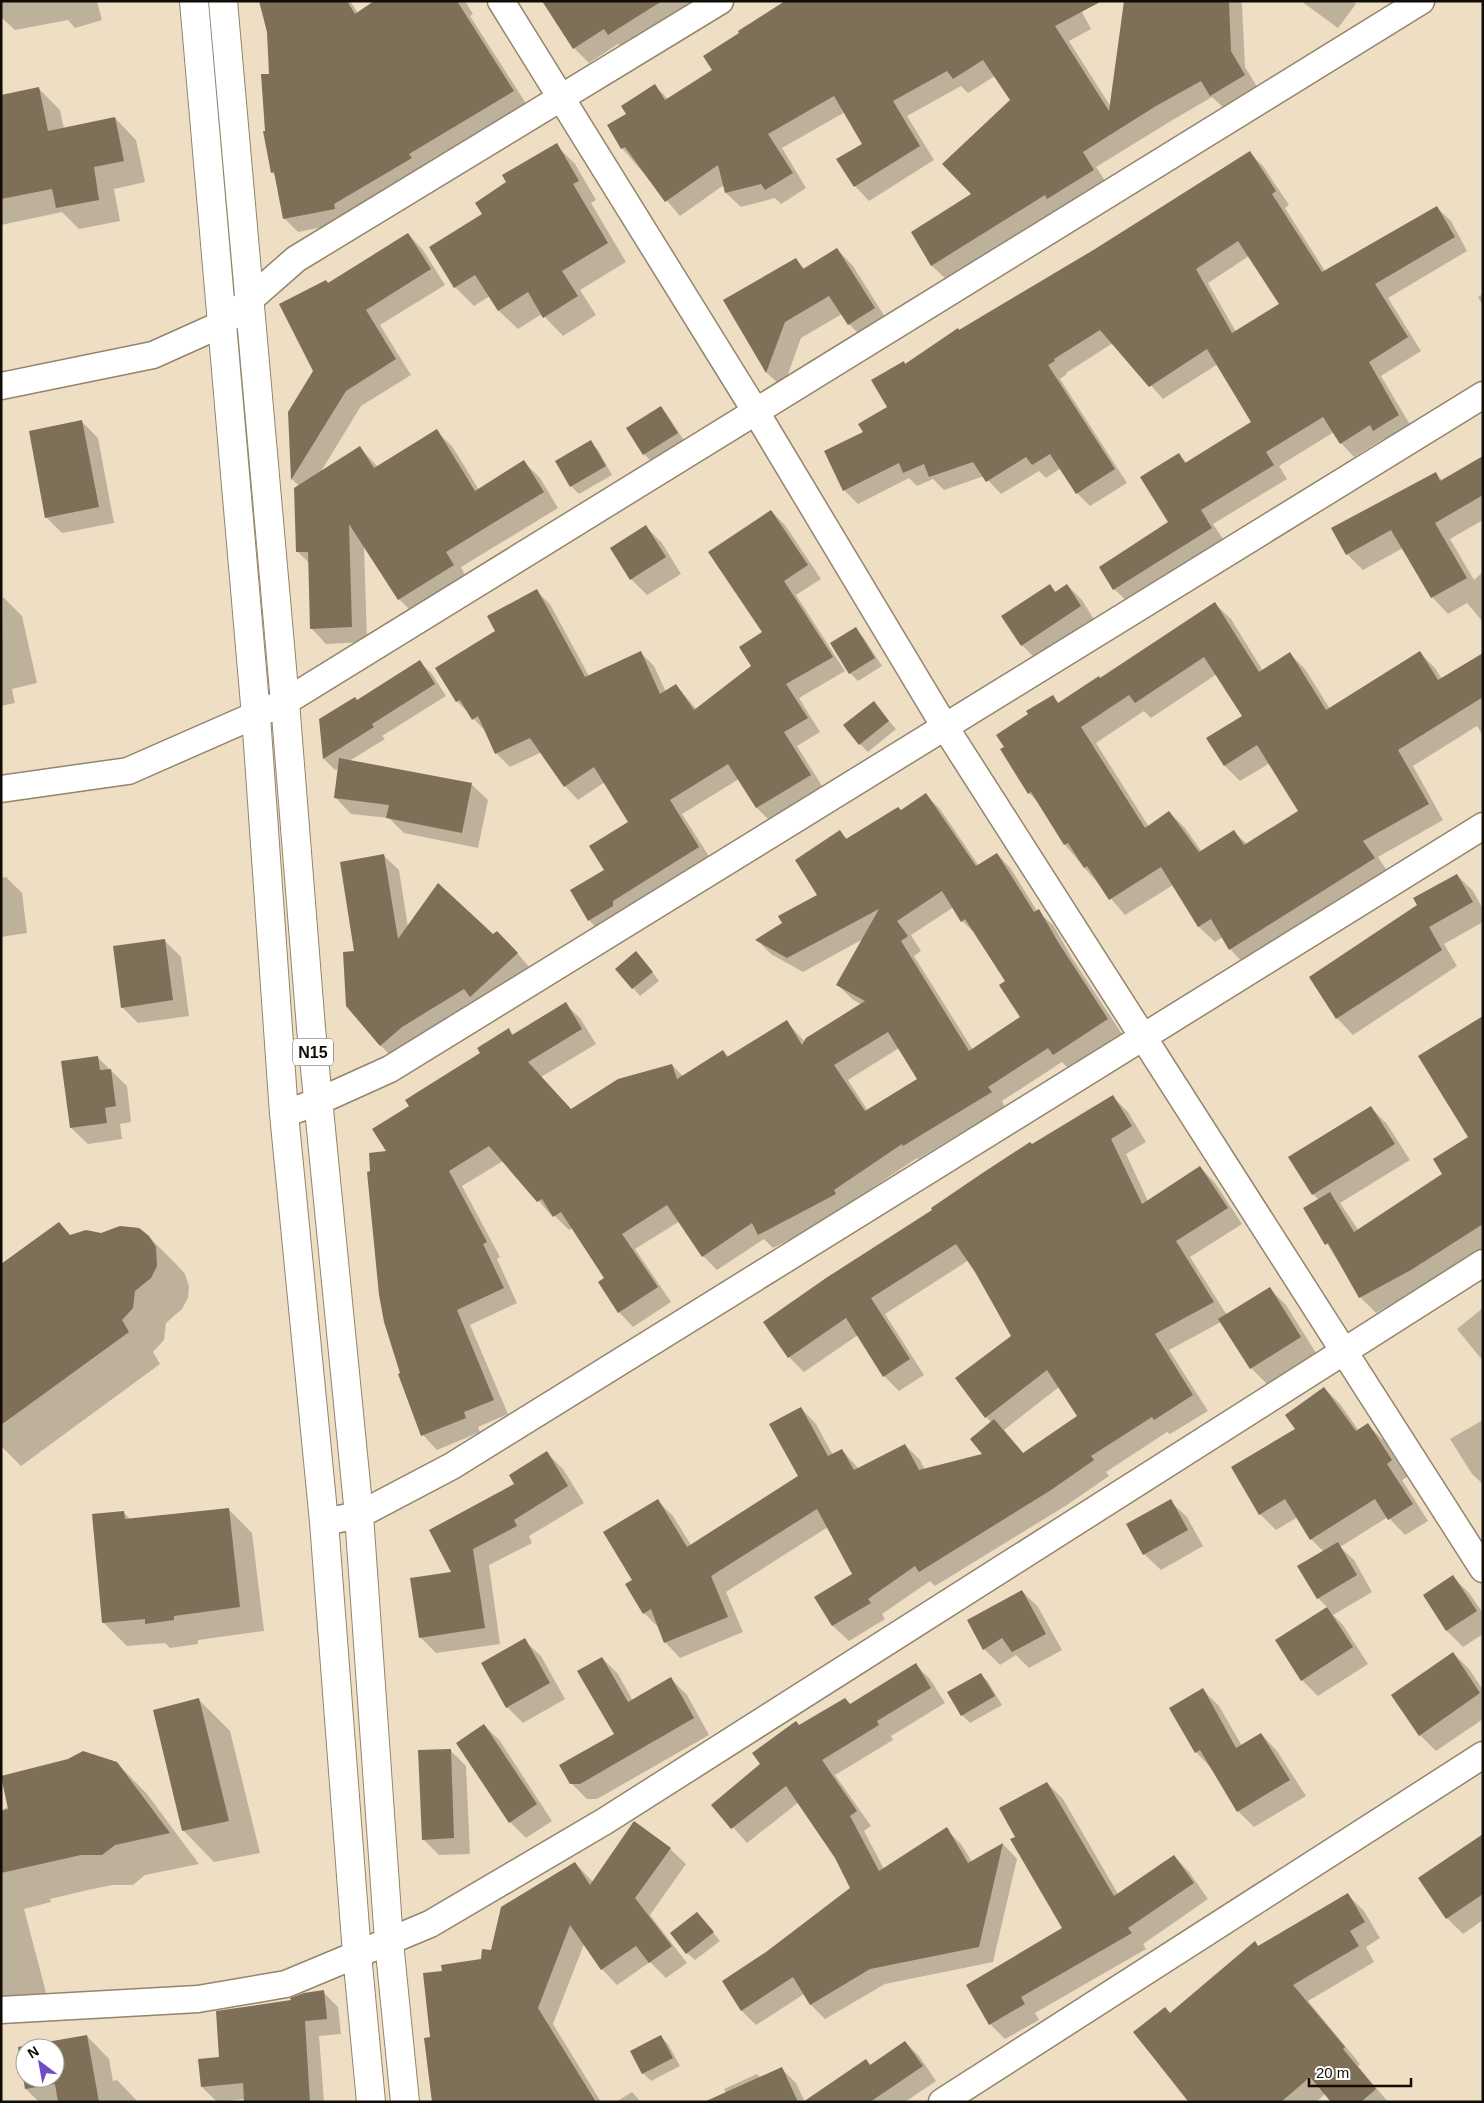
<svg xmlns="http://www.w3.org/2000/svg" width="1484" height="2103" font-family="Arial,sans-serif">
<rect width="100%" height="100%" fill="#eedec4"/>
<!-- shadow -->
<g fill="#0003" fill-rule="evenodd">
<path d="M1,1H97L102,20L75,28L68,20L15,30L1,17Z"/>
<path d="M264,1H350L358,13L376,1H465L473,14L470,16L527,105L348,222L298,232L284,218L276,177L272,172L266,132L271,75Z"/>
<path d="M546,1H699L624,49L618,44L589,63L574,48Z"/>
<path d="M1076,1L1091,29L1069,41L1111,107L1125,1H1240L1242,4L1245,67L1259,90L1226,110L1212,97L1171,121L1096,167L1108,185L947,280L932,266L912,233L973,195L1011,100L995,76L968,93L961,86L907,116L934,160L869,201L855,186L863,144L845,112L782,148L806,188L781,204L775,198L741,207L726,193L724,185L680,216L622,148L627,114L655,86L668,99Z"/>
<path d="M1301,1H1353L1356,4L1338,28Z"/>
<path d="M38,88L60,110L64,129L115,118L136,140L145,182L114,189L120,221L79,229L62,212L1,225V96Z"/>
<path d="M556,145L575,164L596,200L591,203L626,262L580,290L596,315L563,336L542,314L518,329L499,311L490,296L474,306L455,287L483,214Z"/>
<path d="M1249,152L1263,166L1289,205L1285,208L1325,271L1437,208L1451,221L1467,251L1388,298L1421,351L1381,376L1412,428L1388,443L1383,439L1354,457L1341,443L1334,432L1279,466L1287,479L1213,524L1225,542L1128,602L1114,589L1170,522L1179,455L1187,463L1253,422L1218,364L1163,399L1113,343L1066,373L1067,374L1060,379L1127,483L1090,506L1077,493L1061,468L1046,478L1039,471L1001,494L984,476L944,490L933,479L917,486L909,478L858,504L844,490L864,433L888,407L906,365L1095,250ZM1249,256L1280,305L1236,332L1208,283Z"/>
<path d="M408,234L423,250L445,285L380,325L411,375L361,406L320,473L360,448L378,467L436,431L452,446L479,490L524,462L540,478L558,508L461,567L468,581L415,615L399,599L364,545L367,642L326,644L311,628L309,563L298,552L299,486L292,479L289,412L314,371L328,284Z"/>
<path d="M837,249L853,266L890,325L865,340L849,324L842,314L801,338L783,388L767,373L724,301L795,259L805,269Z"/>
<path d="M1483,294V306L1478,297Z"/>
<path d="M661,408L668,416L685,442L652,462L644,454Z"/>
<path d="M82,422L98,438L114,523L62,533L46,517Z"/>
<path d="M590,442L598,450L612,475L579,494L571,486Z"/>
<path d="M1483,457V520L1450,539L1474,580L1483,572V622L1467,603L1448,614L1432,597L1403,548L1363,570L1347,554L1436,474L1443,481Z"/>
<path d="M771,511L785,525L821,579L796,595L845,671L799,698L820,732L797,746L824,789L770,821L757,808L739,779L682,814L712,861L602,934L589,920L605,871L630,823L605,782L578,800L565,786L542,752L510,767L496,753L487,733L457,701L496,631L536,591L550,604L589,676L640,652L654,666L666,692L676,685L697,710L752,666L764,632Z"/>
<path d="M646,527L662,543L681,574L647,595L631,579Z"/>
<path d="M1067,585L1082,600L1095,621L1037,660L1022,645L1050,586L1056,592Z"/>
<path d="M3,597L22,616L37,683L12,689L15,703L1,706Z"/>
<path d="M1215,604L1231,619L1263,671L1290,654L1305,669L1330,709L1420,653L1435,668L1442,679L1483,654V736L1477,726L1413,766L1443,820L1378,857L1389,874L1245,965L1230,949L1223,937L1215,942L1199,927L1173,885L1125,915L1065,845L1039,803L1029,793L1053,697L1060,704ZM1217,674L1243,716L1208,739L1225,766L1240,781L1270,763L1300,811L1247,844L1234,832L1202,852L1185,828L1169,812L1149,827L1096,743L1144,711L1151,718Z"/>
<path d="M855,629L863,637L882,666L858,681L850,673Z"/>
<path d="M420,662L432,674L446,696L382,736L385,739L349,761L471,784L488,800L478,848L404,833L389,818L351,814L335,797L339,768L335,770L324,759L321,720L357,701Z"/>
<path d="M873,703L896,729L868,752L860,744Z"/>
<path d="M926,795L940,809L979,866L997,854L1011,869L1037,911L1053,925L1072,958L1122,1034L1068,1068L1062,1062L1002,1101L1005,1107L918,1159L917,1158L847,1205L850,1208L773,1248L764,1239L717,1270L703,1256L680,1221L635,1249L671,1302L633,1327L619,1312L606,1279L573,1228L569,1230L554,1215L552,1216L503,1161L462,1186L500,1257L497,1259L517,1303L470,1325L508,1414L478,1427L480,1432L437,1450L423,1435L402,1374L371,1172L388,1152L411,1106L482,1053L508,1030L514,1035L565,1004L580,1018L596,1044L541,1077L572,1111L672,1065L683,1076L723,1051L729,1057L787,1022L805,1042L862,1005L852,999L837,984L863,939L803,972L771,954L757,940L784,923L819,896L840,832L848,840L901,811ZM954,907L962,921L977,935L1007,981L1022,1018L973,1050L914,956L921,951L911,935ZM899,1048L919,1079L868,1111L848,1080Z"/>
<path d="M384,856L399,870L408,927L493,936L512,947L531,969L395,1060L380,1045L355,953Z"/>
<path d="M1457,875L1473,891L1483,909V922L1444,944L1457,966L1353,1035L1337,1018L1310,977L1418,906Z"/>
<path d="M6,877L22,893L27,933L1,937V878Z"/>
<path d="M165,941L181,957L189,1016L138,1023L122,1007Z"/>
<path d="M644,961L659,981L640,996L617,969Z"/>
<path d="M1483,1022V1249L1427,1285L1376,1313L1360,1297L1305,1208L1319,1200L1313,1194L1371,1108L1387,1124L1410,1160L1340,1203L1359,1231L1444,1175L1470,1137Z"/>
<path d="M97,1057L127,1086L131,1122L120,1124L122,1139L88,1144L71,1128Z"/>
<path d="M1113,1097L1128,1112L1146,1142L1126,1154L1148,1201L1200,1167L1215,1183L1242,1224L1190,1257L1227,1315L1270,1289L1286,1305L1316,1353L1267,1384L1251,1368L1221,1322L1169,1350L1208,1411L1170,1434L1167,1432L1106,1472L1109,1476L1067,1505L935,1586L930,1581L882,1614L885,1619L849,1641L833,1626L816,1598L853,1574L828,1527L726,1592L743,1632L680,1658L665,1642L659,1628L644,1613L633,1581L657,1500L673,1516L691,1545L799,1476L801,1408L816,1424L833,1455L842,1450L859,1469L905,1445L920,1460L925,1470L984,1455L992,1423L986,1417L1012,1336L969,1260L885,1314L924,1375L899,1391L884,1376L858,1335L804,1372L789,1357L1032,1145ZM1059,1387L1079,1417L1024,1454L1004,1430Z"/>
<path d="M133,1227L144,1232L176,1264L185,1274L189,1286L188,1298L182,1309L166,1323L164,1340L153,1352L160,1364L21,1466L1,1446V1266L71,1236L101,1235L114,1228Z"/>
<path d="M1483,1308V1361L1457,1329Z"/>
<path d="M1324,1388L1340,1404L1359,1431L1368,1425L1384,1441L1407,1477L1402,1480L1428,1521L1405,1535L1388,1517L1340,1547L1354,1560L1372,1592L1333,1615L1343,1625L1368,1664L1318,1696L1302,1680L1277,1641L1328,1608L1318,1598L1299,1567L1324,1552L1311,1539L1298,1517L1276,1530L1260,1514L1297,1430Z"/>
<path d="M1483,1420V1484L1472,1474L1450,1439Z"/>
<path d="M547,1453L563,1469L584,1503L529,1536L532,1543L489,1565L500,1644L436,1653L420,1637L453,1573L516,1485Z"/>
<path d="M1170,1501L1187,1517L1203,1546L1161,1570L1144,1554Z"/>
<path d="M228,1509L252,1533L264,1631L198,1640V1644L170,1648L165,1643L127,1646L103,1622L123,1512L130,1519Z"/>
<path d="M1453,1577L1469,1593L1483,1613V1634L1463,1647L1447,1631L1424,1596Z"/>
<path d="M1022,1591L1038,1607L1062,1650L1029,1668L1016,1655L1000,1665L984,1649Z"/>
<path d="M524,1640L541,1656L565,1699L523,1723L507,1707Z"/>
<path d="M1453,1653L1469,1669L1483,1690V1719L1436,1751L1420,1735Z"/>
<path d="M602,1658L618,1674L633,1701L671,1679L687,1695L709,1735L597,1799H587L571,1783L615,1735Z"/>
<path d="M916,1665L930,1679L945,1703L891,1736L893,1740L835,1775L871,1826L864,1831L884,1869L946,1829L961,1844L972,1862L1003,1844L1017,1859L993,1962L885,1984L825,2019L811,2005L804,1994L756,2025L742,2011L723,1982L767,1953L852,1889L836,1857L799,1802L747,1843L713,1805L761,1764L799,1726L851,1705Z"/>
<path d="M980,1674L988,1682L1002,1705L970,1723L962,1715L949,1693Z"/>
<path d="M1203,1690L1219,1706L1242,1746L1261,1734L1277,1751L1306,1796L1254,1827L1238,1811L1212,1769L1196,1752Z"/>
<path d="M198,1699L230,1731L260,1853L214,1862L183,1830Z"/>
<path d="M484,1725L500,1741L552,1821L526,1838L510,1822Z"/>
<path d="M450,1750L466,1766L470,1854L439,1855L423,1839Z"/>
<path d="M117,1763L147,1794L199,1864L145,1875L133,1885H112L88,1890L50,1899L51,1902L24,1909L49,2004L1,2015V1810Z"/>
<path d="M1047,1783L1063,1799L1118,1894L1174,1856L1189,1872L1208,1899L1143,1944L1146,1949L1035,2013L1039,2020L1005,2039L990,2024L1063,1929L1016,1837Z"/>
<path d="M1483,1844V1920L1463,1934L1447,1918Z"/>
<path d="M670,1849L686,1864L650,1915L687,1963L666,1978L650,1962L617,1985L602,1969L584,1944L553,2024L601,2102H434L431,2038L444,1972L482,1960L575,1863L593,1882Z"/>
<path d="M1348,1895L1364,1911L1380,1938L1366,1947L1374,1962L1308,2001L1360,2064L1358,2066L1388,2102H1332L1325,2094L1316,2102H1188L1134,2032L1171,2014L1259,1947Z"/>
<path d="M697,1913L720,1941L695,1960L687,1953Z"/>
<path d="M323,1992L338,2007L341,2034L319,2036L324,2102H245V2099L217,2102L202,2087L221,2058L292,2001Z"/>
<path d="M87,2036L109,2059L113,2081L117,2080L138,2102H39L26,2089L20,2048ZM25,2048H55V2078H25Z"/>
<path d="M660,2036L668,2044L680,2066L651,2081L643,2073Z"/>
<path d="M905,2042L919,2056L936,2081L905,2102H806L866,2061L871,2066Z"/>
<path d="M782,2069L796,2083L805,2102H730L724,2089L757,2074L761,2078Z"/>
<path d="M632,2092L641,2102H616Z"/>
</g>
<!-- building -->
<g fill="#7e6f58" fill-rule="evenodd">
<path d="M259,1H347L355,14L374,1H457L514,91L409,154L412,158L334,204L335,209L283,219L274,172L271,173L263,131H265L261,74H269L267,32Z"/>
<path d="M542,1H662L608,35L604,29L573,49Z"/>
<path d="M785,1H1102L1055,26L1109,111L1124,1H1229L1231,51L1245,75L1210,96L1201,81L1156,106L1083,152L1094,170L1047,199L1045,195L931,266L911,232L971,194L942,164L1010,100L983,60L953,79L947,71L893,101L920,146L854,187L836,159L862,144L834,96L768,134L793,173L765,190L761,184L725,193L718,165L665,202L625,147L621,149L607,125L626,114L621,106L655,84L665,100L712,70L703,56L739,33L738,31Z"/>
<path d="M39,87L48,131L115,117L124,161L94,167L99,200L56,208L52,189L1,199V95Z"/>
<path d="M557,143L579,181L573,184L608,243L562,271L578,296L543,318L528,292L498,311L475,275L454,288L429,247L482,214L475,203L506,182L502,175Z"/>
<path d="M1250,151L1276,191L1272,194L1322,272L1437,206L1455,237L1375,284L1408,337L1369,362L1399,415L1373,431L1370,425L1340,444L1323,417L1266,452L1274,465L1201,510L1212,528L1113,590L1099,567L1168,522L1140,477L1179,453L1185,463L1251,422L1207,349L1149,387L1100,330L1054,359L1055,361L1048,365L1115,469L1076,494L1050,454L1032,465L1026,457L986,482L973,462L929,477L924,464L903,473L899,463L843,491L824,451L863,432L858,424L887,407L871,380L904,361L905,364L958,328L959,330L1095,249ZM1238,241L1279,304L1232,333L1196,269Z"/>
<path d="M408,233L431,269L366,310L396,359L346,391L291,480L288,412L313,371L279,304L326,280L328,283Z"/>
<path d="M837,248L875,308L848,325L829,296L785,322L766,373L723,300L796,258L803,269Z"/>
<path d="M661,406L678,433L643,455L626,428Z"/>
<path d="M82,420L99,507L45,518L29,431Z"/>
<path d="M437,429L475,491L524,460L544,492L446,552L454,565L398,600L349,524L352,627L310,629L308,552H296L294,488L360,446L374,468Z"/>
<path d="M591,440L606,466L570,487L555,461Z"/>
<path d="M1483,456V495L1435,523L1467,578L1431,598L1391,530L1346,555L1331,528L1436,472L1440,481Z"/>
<path d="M771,510L808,565L784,581L833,657L786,684L808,718L784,732L811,775L756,808L728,764L670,800L699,847L613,901V906L588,921L570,890L604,870L589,846L628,822L594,767L564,787L530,738L495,754L478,716L472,720L460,700L456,702L435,668L495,631L487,616L537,589L585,677L641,651L660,694L676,684L694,710L751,666L739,647L762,632L708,552Z"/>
<path d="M646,525L666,557L630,580L610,548Z"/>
<path d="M1050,584L1055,592L1067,584L1081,606L1021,646L1001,616Z"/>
<path d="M1215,602L1259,672L1290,652L1326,710L1420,651L1438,680L1483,653V697L1398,750L1429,804L1363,841L1375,858L1229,950L1211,919L1198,927L1161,867L1109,900L1087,866L1084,868L1068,843L1064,845L1031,792L1028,794L1000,749L1004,747L996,735L1028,714L1026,711L1053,695L1058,703L1099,676L1100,678ZM1204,657L1242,716L1206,738L1224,766L1257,745L1298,811L1244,845L1234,830L1199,852L1169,811L1145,828L1081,727L1129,695L1135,703Z"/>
<path d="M856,627L875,658L849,674L830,643Z"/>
<path d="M420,660L435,684L372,724L374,727L323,759L319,719L355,697L357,700Z"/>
<path d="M874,701L889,721L859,745L843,725Z"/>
<path d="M339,758L472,783L462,833L386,818L389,805L334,798Z"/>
<path d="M926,793L976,866L997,853L1034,912L1039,909L1058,942L1108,1019L1053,1055L1048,1048L988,1087L992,1092L903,1146L902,1144L834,1190L836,1194L758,1235L752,1223L702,1257L667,1205L622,1234L658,1287L618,1313L598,1282L604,1278L561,1212L553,1217L542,1199L537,1202L489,1146L449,1171L487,1242L483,1244L504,1288L457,1310L494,1400L464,1412L466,1418L421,1436L398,1374L400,1373L384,1322L379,1295L367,1172L370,1171L369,1153L386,1151L372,1129L409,1106L405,1100L480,1053L477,1048L509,1028L512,1035L566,1002L582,1029L528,1062L571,1109L618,1079L672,1064L677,1079L723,1050L727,1057L787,1020L802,1045L806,1038L865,1001L836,985L879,909L787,958L755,940L782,923L778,916L817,895L795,860L840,830L846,839L898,807L901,810ZM942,891L961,922L965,919L1005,981L999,985L1020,1017L969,1051L901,941L908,936L897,921ZM888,1032L917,1079L865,1111L834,1065Z"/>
<path d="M384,854L398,939L438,883L493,934L497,931L518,953L470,997L464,989L402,1027L380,1046L346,1006L343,952L354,951L340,862Z"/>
<path d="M1457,874L1473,902L1429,927L1442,950L1336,1019L1309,977L1417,905L1413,898Z"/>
<path d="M165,939L173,1000L121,1008L113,946Z"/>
<path d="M636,951L653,972L632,989L615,969Z"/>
<path d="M1483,1016V1224L1411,1270L1359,1298L1328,1243L1325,1245L1303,1208L1330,1192L1354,1232L1442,1174L1433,1159L1468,1137L1418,1056Z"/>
<path d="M98,1056L100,1070L111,1069L116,1106L105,1108L107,1123L70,1128L61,1061Z"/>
<path d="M1113,1095L1132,1126L1111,1139L1142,1204L1200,1166L1228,1208L1176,1241L1214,1302L1155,1334L1193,1395L1154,1420L1152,1417L1091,1456L1094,1460L1051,1490L919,1572L915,1566L868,1599L871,1603L832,1626L814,1597L852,1574L817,1509L711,1576L728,1617L664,1643L651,1609L643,1614L625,1584L632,1580L603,1532L658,1499L687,1547L798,1476L769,1424L801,1407L828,1456L842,1449L854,1470L905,1444L919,1470L982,1454L970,1439L994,1419L1023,1453L1077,1416L1047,1370L985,1418L955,1378L1011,1336L975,1272L956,1244L871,1298L910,1359L883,1377L846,1318L788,1358L763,1322L826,1278L932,1210L931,1208L984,1172L1030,1142L1032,1144Z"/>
<path d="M1371,1106L1395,1144L1312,1195L1288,1157Z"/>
<path d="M59,1222L70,1235L86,1230L101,1233L120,1226L139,1228L149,1236L156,1247L157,1266L151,1278L135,1291L133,1308L122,1320L129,1332L1,1425V1264Z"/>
<path d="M1270,1287L1301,1337L1250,1369L1218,1319Z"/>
<path d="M1324,1387L1356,1431L1368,1423L1392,1460L1387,1464L1413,1504L1388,1520L1375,1499L1310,1540L1285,1499L1259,1515L1231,1467L1295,1429L1285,1415Z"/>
<path d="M547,1451L568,1486L514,1520L517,1526L473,1549L485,1628L419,1638L410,1578L451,1572L429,1530L514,1484L509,1475Z"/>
<path d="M1171,1499L1188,1530L1143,1555L1126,1524Z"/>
<path d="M229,1508L240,1607L174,1616V1620L145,1624V1619L102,1623L92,1514L124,1511L125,1519Z"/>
<path d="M1338,1542L1357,1575L1317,1599L1297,1566Z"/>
<path d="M1453,1575L1477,1611L1446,1631L1423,1595Z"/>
<path d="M1022,1590L1046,1634L1012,1652L1002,1638L983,1650L967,1620Z"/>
<path d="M1327,1607L1353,1647L1301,1681L1275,1640Z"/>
<path d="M525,1638L550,1683L506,1708L481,1663Z"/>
<path d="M1453,1652L1480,1693L1419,1736L1391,1695Z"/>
<path d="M602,1657L628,1702L671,1677L694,1718L580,1784H570L559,1765L614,1734L577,1671Z"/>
<path d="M916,1663L931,1688L877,1721L879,1725L822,1760L857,1811L850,1816L879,1871L947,1827L968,1863L1003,1843L979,1947L870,1969L810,2005L793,1977L741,2011L722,1981L766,1952L850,1888L835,1858L786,1786L731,1829L711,1805L760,1764L752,1753L796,1721L799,1725L845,1698L850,1704Z"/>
<path d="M981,1673L995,1696L961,1716L947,1692Z"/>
<path d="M1203,1688L1236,1748L1261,1733L1290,1780L1237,1812L1200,1750L1195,1753L1169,1708Z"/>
<path d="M199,1698L229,1821L182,1831L153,1710Z"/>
<path d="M484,1724L537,1804L509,1823L456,1743Z"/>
<path d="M451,1749L454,1838L422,1840L418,1750Z"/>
<path d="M83,1751L117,1762L170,1833L115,1845L102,1855H81L1,1873V1811L8,1809L1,1776L68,1759Z"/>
<path d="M1047,1782L1114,1896L1174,1855L1194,1883L1128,1928L1132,1933L1021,1997L1025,2004L989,2025L966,1985L1062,1928L1010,1839L1015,1837L999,1808Z"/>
<path d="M634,1821L671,1848L635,1898L672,1946L649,1963L636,1946L601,1970L570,1925L538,2008L596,2102H432L424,2038L430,2037L423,1973L442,1971L441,1965L481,1959L482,1949L491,1950L501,1907L575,1862L590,1885Z"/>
<path d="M1483,1834V1894L1446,1919L1418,1878Z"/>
<path d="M1348,1893L1365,1922L1350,1931L1359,1946L1293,1985L1345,2047L1343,2049L1376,2089L1361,2102H1331L1310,2077L1281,2102H1189L1133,2032L1165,2007L1170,2013L1255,1941L1258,1946Z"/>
<path d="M697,1912L714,1932L686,1954L670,1933Z"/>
<path d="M324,1990L327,2019L305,2021L310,2102H244L243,2083L201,2087L198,2059L219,2057L216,2011L291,2000L290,1998L304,1993Z"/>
<path d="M87,2035L99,2102H58L55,2084L25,2089L18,2047ZM25,2048H55V2078H25Z"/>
<path d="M661,2035L673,2058L642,2074L630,2051Z"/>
<path d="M905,2041L923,2066L870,2102H803L866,2059L870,2065Z"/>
<path d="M782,2067L798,2102H704Z"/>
</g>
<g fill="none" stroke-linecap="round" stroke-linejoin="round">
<defs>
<g id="street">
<path d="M501,1L756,412L945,727L1483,1569"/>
<path d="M1,386L153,355L222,324L296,259L720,1"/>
<path d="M1,789L128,771L285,702L1421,1"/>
<path d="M284,1114L317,1102L390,1069L1483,395"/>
<path d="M324,1522L359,1515L452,1466L1483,826"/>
<path d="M1,2010L198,1999L286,1984L430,1924L605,1821L1483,1263"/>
<path d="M942,2102L1483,1755"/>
</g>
<g id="highway">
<path d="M194,1L256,716L284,1114L324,1522L357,1954L371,2102"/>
<path d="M223,1L285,702L311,1028L359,1515L389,1942L405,2102"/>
</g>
</defs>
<!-- street casing -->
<use href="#street" stroke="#93856c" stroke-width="29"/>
<!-- highway casing -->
<use href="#highway" stroke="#93856c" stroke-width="30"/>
<!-- street -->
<use href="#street" stroke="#fff" stroke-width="26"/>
<!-- highway -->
<use href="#highway" stroke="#fff" stroke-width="28"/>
</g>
<g text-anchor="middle" stroke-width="4" stroke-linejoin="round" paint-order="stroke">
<!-- shield labels -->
<rect fill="#fff" stroke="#58554f" stroke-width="1" x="293" y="1038.5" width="40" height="27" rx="4"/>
<g font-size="16" font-weight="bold" fill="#110c04">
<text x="313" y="1058">N15</text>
</g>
</g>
<!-- border -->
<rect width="1484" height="2103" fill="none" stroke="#110c04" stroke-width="5"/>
<!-- north arrow -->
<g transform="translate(40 2063) rotate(328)"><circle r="24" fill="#ffffff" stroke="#a09e9b"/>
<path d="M0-4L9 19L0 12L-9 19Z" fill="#724cc5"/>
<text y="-8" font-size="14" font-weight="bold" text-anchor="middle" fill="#110c04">N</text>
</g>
<!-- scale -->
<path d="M1309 2078v8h102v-8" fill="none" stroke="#110c04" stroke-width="2.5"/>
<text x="1316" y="2078" font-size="15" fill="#110c04" stroke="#ffffff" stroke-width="4" paint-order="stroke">20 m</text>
</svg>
